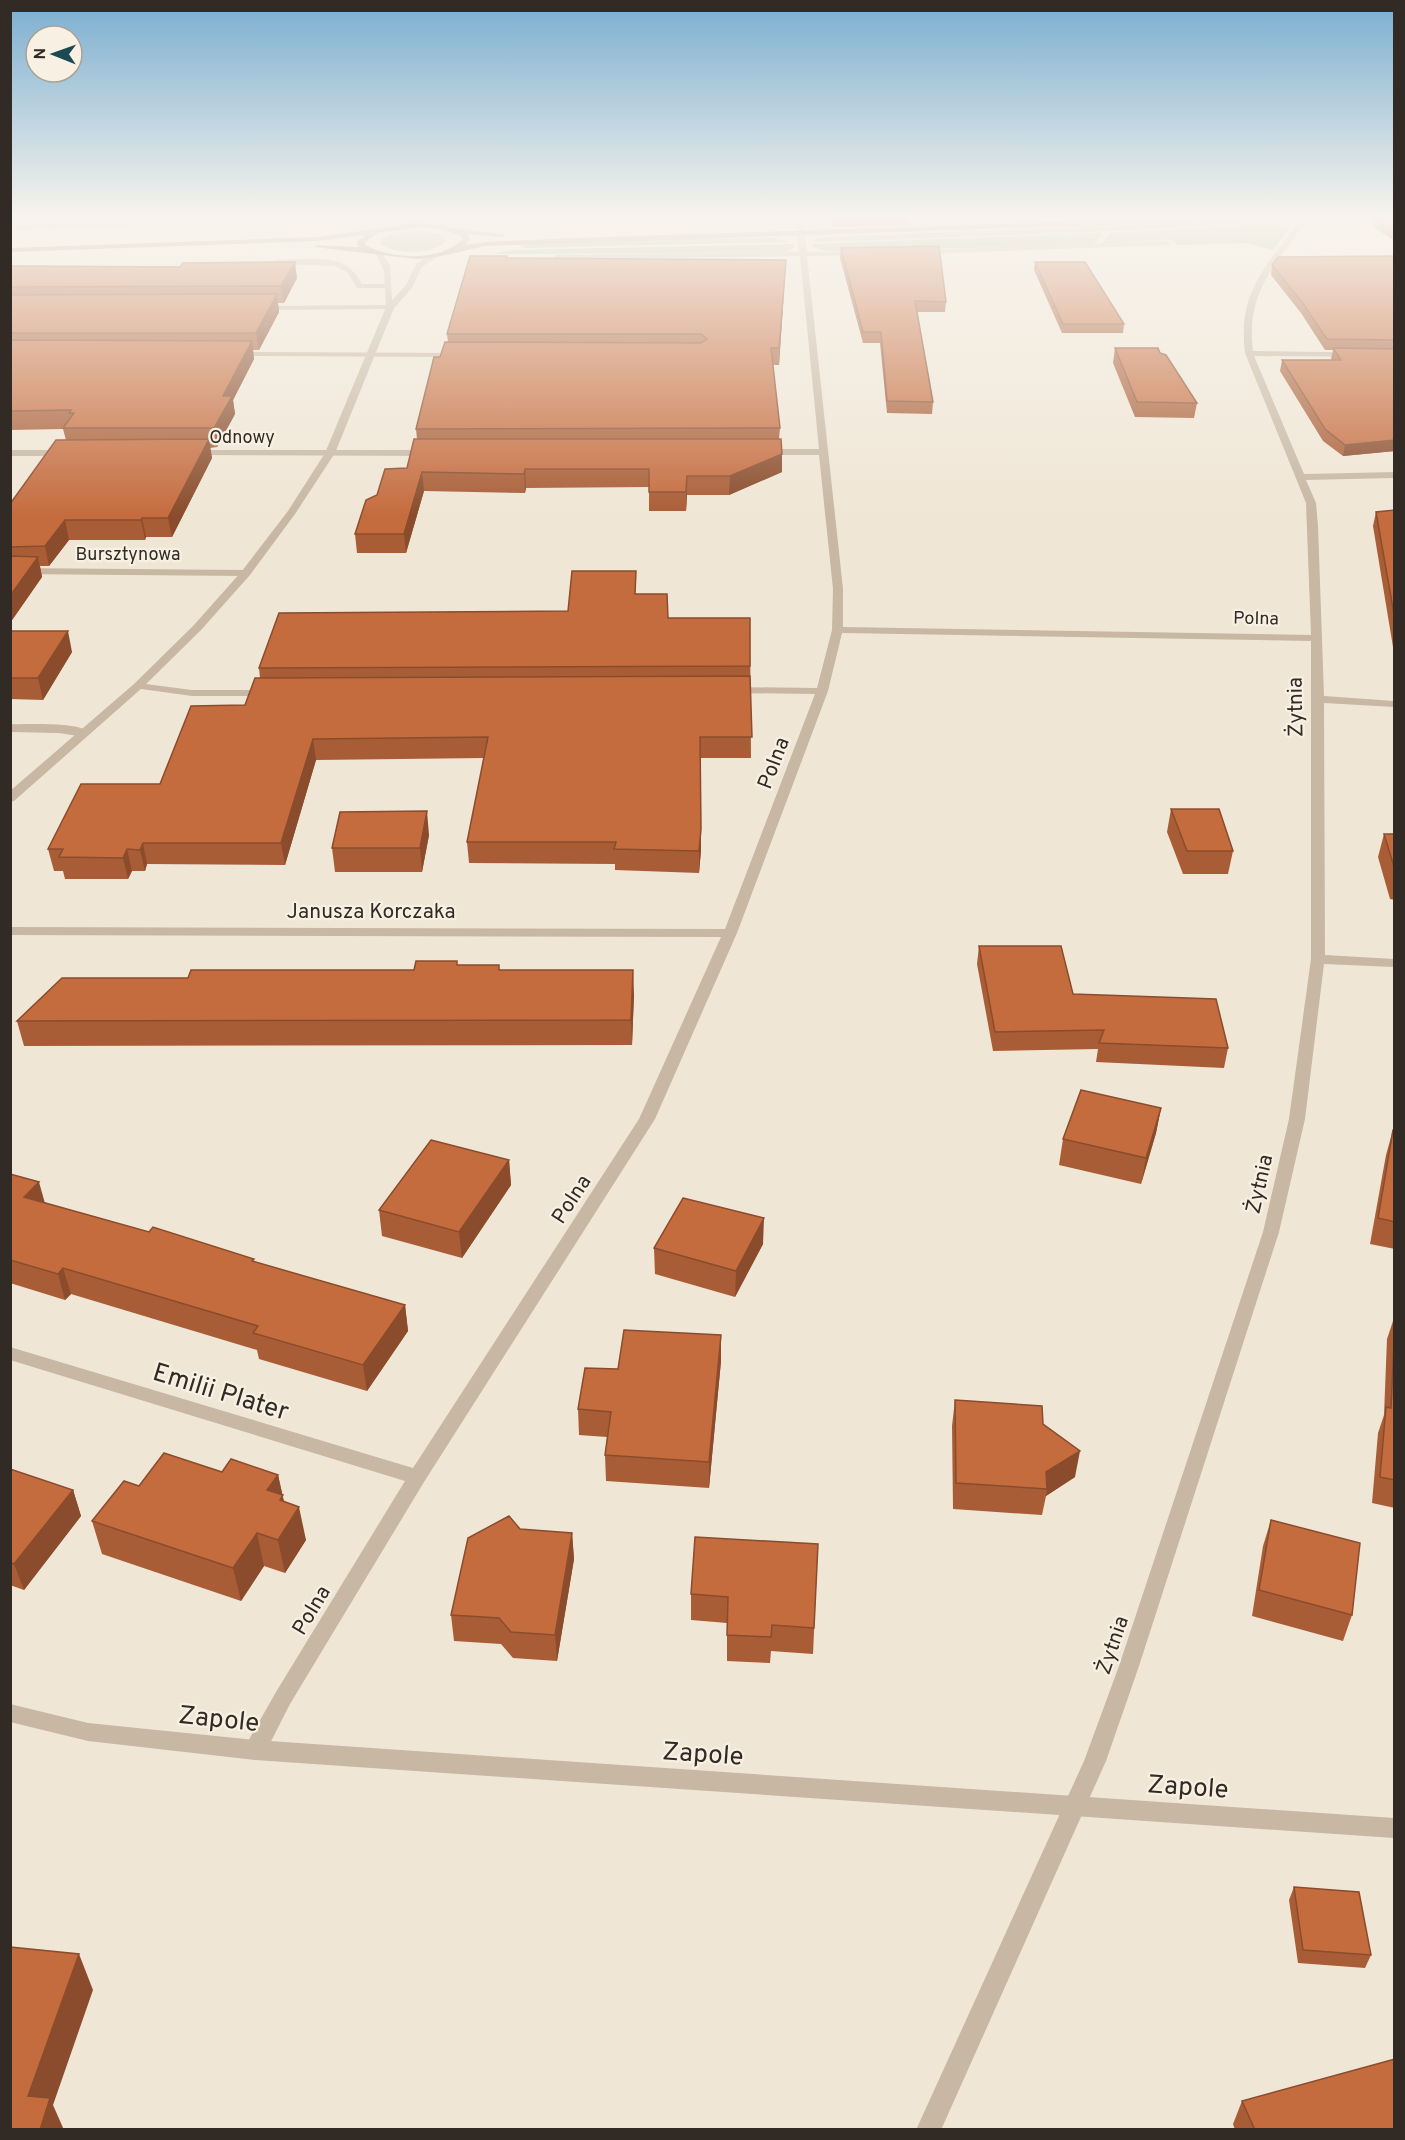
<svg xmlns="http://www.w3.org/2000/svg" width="1405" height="2140" font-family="Overpass,sans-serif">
<rect width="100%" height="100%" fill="#f0e6d6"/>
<!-- green -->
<g fill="#adbe97">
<path d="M1260,220H1278L1288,223L1263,222L1091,232L813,242L815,239L831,237Z"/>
<path d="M1266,225L1290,228L1273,250L1247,243L1177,245L1171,239L1101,244L1111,233Z"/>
<path d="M421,231L439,234L446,241C433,255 396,255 381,244L383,238L399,233Z"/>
<path d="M1098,233L1102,234L1093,245L827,251L812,247V244Z"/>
<path d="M773,238L791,242L524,248L519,245L641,239Z"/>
<path d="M792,244L794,248L784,252L492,254L512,250Z"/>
</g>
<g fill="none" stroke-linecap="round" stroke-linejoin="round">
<!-- service -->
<g fill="#c7b7a3" fill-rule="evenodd">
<path d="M1130,216H1137L1138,218L1134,220Z"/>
<path d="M135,222L132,226L10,229V225Z"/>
<path d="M303,259C330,259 348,258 362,284H386L390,286L386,288H357L347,272L335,266L275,264L271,262L275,260Z"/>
</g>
<!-- minor -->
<g fill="#c7b7a3" fill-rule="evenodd">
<path d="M422,216H431L408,228L401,226Z"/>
<path d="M436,216H443L449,230H443Z"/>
<path d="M796,216H803V230L796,228Z"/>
<path d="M1303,216H1310C1278,262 1245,290 1253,351L1394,353V357L1254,356L1304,474L1394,472V478L1306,480L1316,503L1318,526L1324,696L1394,701V707L1324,703L1325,955L1394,959V967L1324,964L1305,1119L1279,1232L1139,1666L1106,1761L941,2130H916L1084,1761L1119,1666L1263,1232L1289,1119L1311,959V641L842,633L828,691L737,933L655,1119L424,1482L290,1704L263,1757L255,1760L247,1757L244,1750L247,1743L276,1692L405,1481L10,1360V1347L413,1468L639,1119L721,937L10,935V927L725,929L815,694L732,693L726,690L732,687L817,688L832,630L833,589L819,455H763L758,452L763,449H819L800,256L552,259L555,255L799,252L797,233L801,231L805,233L807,252L864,251L861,255L807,256L843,589V627L1311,635L1306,503L1245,353C1237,289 1269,264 1303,216Z"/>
<path d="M1168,241L1171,245L921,254L917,252L921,250Z"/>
<path d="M390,305H393V309L261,310L257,308L261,306Z"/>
<path d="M233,352L461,353L465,355L461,357L230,356L229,354Z"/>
<path d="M10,450H64L69,453L64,456H10Z"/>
<path d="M190,450H430L435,453L430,456L187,455V451Z"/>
<path d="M10,568L246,570L251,573L246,576L10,574Z"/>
<path d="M138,683L192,690H270L276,693L270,696H192L134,688V684Z"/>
<path d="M10,724C29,725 77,721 91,733L85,737L59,733L10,732Z"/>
</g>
<!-- tertiary -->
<g fill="#c7b7a3" fill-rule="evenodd">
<path d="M375,252H381L390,265L392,300L406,285L416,264L433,253L440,255L422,267L412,288L394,308L335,453L295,514L250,575L201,630L142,688L14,801L10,802V791L134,684L193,626L242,571L288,511L325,453L386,307L384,271Z"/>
<path d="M10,1704L88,1723L255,1740L1394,1818V1838L255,1760L88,1741L10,1722Z"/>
</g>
<!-- secondary -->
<path fill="#9b8674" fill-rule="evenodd" d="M1239,216H1311L1308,218L485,246L432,258L416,259L314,247L318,245L358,247L357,241L366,235L317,241L10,252V248L317,237L419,223L506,235L502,237L467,234L470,240L465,245L485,242L573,238ZM419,227L445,230L461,236L462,240C440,262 391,259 365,245V242L378,233Z"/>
</g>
<!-- wall -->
<g fill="#a95d36">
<path d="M832,216H909V225L833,227Z"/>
<path d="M1395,218V241L1373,227L1374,219Z"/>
<path d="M841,248L946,302L945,312H917L933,402L932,414L887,413L880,343H863L840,258Z"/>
<path d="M1395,256V451L1343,456L1323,441L1280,371L1282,360H1332L1331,359L1333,350H1325L1301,313L1271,275L1272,265Z"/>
<path d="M507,258L786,260L779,365H773L780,428L779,439L782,454V472L729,495H687L686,511H649V487L526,488L525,493L424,491L406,553H357L355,534L377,495L407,468L417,439L416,429L440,357L448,342L447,334Z"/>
<path d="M1035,262L1124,324L1123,333H1062L1034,270Z"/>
<path d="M10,266L297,278L284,303H278L279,312L259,350H253L254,359L233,400L235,414L217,447L210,448L212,458L172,537H146L145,540H69L49,566H40L42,577L10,623V504L66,440L63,429L10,430Z"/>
<path d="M1115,348L1160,353L1197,403L1194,418L1135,417L1113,363Z"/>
<path d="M1395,510V653H1394L1373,526L1376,512Z"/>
<path d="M636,594L668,618H750L751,758H700L701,850L699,873L615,870V864L469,863L467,842L484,758L316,760L285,865L147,864L145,871H132L128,879H65L63,871H54L48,849L160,784L245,705L260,678L259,668L568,611Z"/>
<path d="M10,631L72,652L43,700L10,699Z"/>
<path d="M1171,809L1233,851L1228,874H1183L1167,832Z"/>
<path d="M1384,834H1395V900L1390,899L1378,857Z"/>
<path d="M429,835L422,872H335L332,848Z"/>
<path d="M979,946L1073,994L1228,1048L1224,1068L1096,1062L1098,1049L993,1051L977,964Z"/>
<path d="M414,970H499L634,994L632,1045L24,1046L17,1021L188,978Z"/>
<path d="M1161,1108L1156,1133L1141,1184L1059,1165L1063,1139Z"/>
<path d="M1393,1130H1395V1249L1370,1244L1386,1155Z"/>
<path d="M509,1160L511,1185L462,1258L382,1236L379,1210Z"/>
<path d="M10,1174L45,1203L405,1305L408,1331L367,1391L259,1359L257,1350L71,1294L65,1300L10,1283Z"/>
<path d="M763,1244L735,1297L655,1274L654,1248Z"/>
<path d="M1395,1315V1508L1372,1503L1378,1433L1384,1415L1387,1339Z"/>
<path d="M721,1361L709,1488L606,1481L605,1455L607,1437L579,1435L578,1409L618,1369Z"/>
<path d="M955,1400L1043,1424L1075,1477L1046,1496L1042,1515L953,1509L952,1426Z"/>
<path d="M10,1469L73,1490L81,1516L24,1590L10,1585Z"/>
<path d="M222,1472L278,1475L284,1502L306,1540L285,1573L264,1566L241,1601L102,1554L92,1521L139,1486Z"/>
<path d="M1271,1520L1352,1615L1343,1641L1252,1616L1263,1546Z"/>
<path d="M520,1529L572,1533L574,1559L557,1661L513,1658L501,1644L454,1641L451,1615Z"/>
<path d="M818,1544L813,1654L771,1651L770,1663L727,1661V1623L691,1620V1594Z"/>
<path d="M1294,1887L1371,1955L1365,1968L1298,1963L1289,1900Z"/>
<path d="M1242,2101L1395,2130H1235L1233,2124Z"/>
</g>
<!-- shaded-wall -->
<g fill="#8a4c2c">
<path d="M786,260L785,276L779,365V348Z"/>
<path d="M295,262L297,278L284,303L281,286Z"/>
<path d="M277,294L279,312L259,350L256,333Z"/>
<path d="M252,341L254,359L233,400L235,414L217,447L214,428L223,396Z"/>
<path d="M209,439L212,458L172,537L168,518Z"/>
<path d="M1395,440V451L1343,456L1345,445Z"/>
<path d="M782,454V472L729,495L730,476Z"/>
<path d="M525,469L526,488L525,493L524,474Z"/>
<path d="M422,472L424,491L406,553L404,534Z"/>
<path d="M687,476V495L686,511V492Z"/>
<path d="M142,518L146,537L145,540L141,520Z"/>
<path d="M65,520L69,540L49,566L45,546Z"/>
<path d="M38,557L42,577L10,623V596Z"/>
<path d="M68,631L72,652L43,700L38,678Z"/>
<path d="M313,739L316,760L285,865L281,843Z"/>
<path d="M427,811L429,835L422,872L420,848Z"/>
<path d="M701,829V850L699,873V851Z"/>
<path d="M143,843L147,864L145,871L140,850Z"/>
<path d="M127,849L132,871L128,879L123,858Z"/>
<path d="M633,970L634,994L632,1045L631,1020Z"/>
<path d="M1161,1108L1156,1133L1141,1184L1146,1158Z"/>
<path d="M509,1160L511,1185L462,1258L459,1232Z"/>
<path d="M39,1182L46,1207L24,1197Z"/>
<path d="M764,1218L763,1244L735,1297L736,1271Z"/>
<path d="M63,1268L71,1294L65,1300L58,1274Z"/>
<path d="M405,1305L408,1331L367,1391L363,1365Z"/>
<path d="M721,1335V1361L709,1488V1462Z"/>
<path d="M1080,1451L1075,1477L1046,1496L1047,1489L1046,1472Z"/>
<path d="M278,1475L289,1524L299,1507L306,1540L285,1573L267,1490Z"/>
<path d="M73,1490L81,1516L24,1590L14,1564Z"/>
<path d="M257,1533L264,1566L241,1601L233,1568Z"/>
<path d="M572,1533L574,1559L557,1661L555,1635Z"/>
<path d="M79,1954L93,1990L53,2105L64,2130H40L28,2096Z"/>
</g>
<!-- building -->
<g fill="#c56c3f" stroke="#8a4c2c" stroke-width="1.5">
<path d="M1395,218V232L1374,219Z"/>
<path d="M939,246L946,302L915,301L933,402L887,401L881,332H863L841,248Z"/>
<path d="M470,256H507V258L786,260L779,348H771L780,428L416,429L434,357H440L445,342L701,343L707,339L701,334H447Z"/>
<path d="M1395,256V340L1327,339L1302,302L1272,265L1278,257Z"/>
<path d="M295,262L281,286L10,287V266L180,267L183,263Z"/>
<path d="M1035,262H1085L1124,324H1063Z"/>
<path d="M277,294L256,333H10V295Z"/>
<path d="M10,340L252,341L223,396H232L214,428H63L74,413H69L71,410L10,411Z"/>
<path d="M1115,348H1158L1160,353L1166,355L1197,403L1137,402Z"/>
<path d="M1333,348L1395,349V403H1393L1395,404V440L1345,445L1325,429L1282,360H1341Z"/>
<path d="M209,439L168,518H142L141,520H65L45,546L10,547V504L56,440Z"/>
<path d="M414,439H781L782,454L730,476H687L686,492H649V469H525L524,474L422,472L404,534H355L366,500L377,495L385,469L407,468Z"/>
<path d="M1395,510V620L1376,512Z"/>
<path d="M10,556L38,557L10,596Z"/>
<path d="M572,571H636L635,594H667L668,618H750V666L259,668L279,613L568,611Z"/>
<path d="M10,631H68L38,678H10Z"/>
<path d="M750,676L752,737H700L701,829L699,851L614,849L616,842H467L488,737L313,739L281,843H143L140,850L127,849L123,858L59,857L63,849H48L81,784H160L191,706L245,705L255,678Z"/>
<path d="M1171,809H1219L1233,851H1187Z"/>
<path d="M427,811L420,848H332L340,812Z"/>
<path d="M1384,834H1395V870Z"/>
<path d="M979,946H1061L1073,994L1216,999L1228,1048L1099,1043L1104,1030L995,1032Z"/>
<path d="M416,961H457V965H499V970H633L631,1020L17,1021L62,978H188L191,970H414Z"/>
<path d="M1081,1090L1161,1108L1146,1158L1063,1139Z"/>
<path d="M1393,1130H1395V1222L1378,1218Z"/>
<path d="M431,1140L509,1160L459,1232L379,1210Z"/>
<path d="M10,1174L39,1182L24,1197L149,1232L153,1227L254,1259L252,1261L405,1305L363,1365L253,1333L258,1326L63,1268L58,1274L10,1260Z"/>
<path d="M683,1198L764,1218L736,1271L654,1248Z"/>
<path d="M1395,1321V1480L1380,1477L1386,1407L1391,1408Z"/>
<path d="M624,1330L721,1335L709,1462L605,1455L611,1412L578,1409L585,1368L618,1369Z"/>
<path d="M955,1400L1042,1406L1043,1424L1080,1451L1046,1472L1047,1489L956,1483Z"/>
<path d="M164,1453L222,1472L231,1459L278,1475L267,1490L283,1495L280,1500L299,1507L278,1540L257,1533L233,1568L92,1521L124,1481L139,1486Z"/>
<path d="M10,1469L73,1490L14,1564L10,1562Z"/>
<path d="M509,1516L520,1529L572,1533L555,1635L511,1632L499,1618L451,1615L468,1538Z"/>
<path d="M1271,1520L1360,1543L1352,1615L1259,1590Z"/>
<path d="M695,1537L818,1544L814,1628L772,1625L771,1637L727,1635L728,1597L691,1594Z"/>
<path d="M1294,1887L1359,1892L1371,1955L1303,1950Z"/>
<path d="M10,1947L79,1954L28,2096L50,2098L40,2130H10Z"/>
<path d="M1395,2059V2130H1255L1242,2101Z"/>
</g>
<!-- sky -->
<linearGradient id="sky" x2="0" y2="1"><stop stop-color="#7aaed0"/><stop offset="0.42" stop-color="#f8f4ed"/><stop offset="1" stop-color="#f8f4ed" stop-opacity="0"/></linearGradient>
<rect width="1405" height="516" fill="url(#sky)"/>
<g text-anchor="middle" stroke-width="4.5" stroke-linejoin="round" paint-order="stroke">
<!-- far-street labels -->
<g font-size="18" fill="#322a25" stroke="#f8f0e2">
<text x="242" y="443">Odnowy</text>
<text x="128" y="560">Bursztynowa</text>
<text transform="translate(1256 618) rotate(1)" y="6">Polna</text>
</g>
<!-- street labels -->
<g font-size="21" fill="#322a25" stroke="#f8f0e2">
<text transform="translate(1295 707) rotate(-91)" y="7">Żytnia</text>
<text transform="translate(773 763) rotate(-69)" y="7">Polna</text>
<text x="371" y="918">Janusza Korczaka</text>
<text transform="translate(1259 1184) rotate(-77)" y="7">Żytnia</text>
<text transform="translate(571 1199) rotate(-57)" y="7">Polna</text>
<text transform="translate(311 1610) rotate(-59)" y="7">Polna</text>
<text transform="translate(1112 1645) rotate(-71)" y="7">Żytnia</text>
</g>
<!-- near-street labels -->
<g font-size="26" fill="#322a25" stroke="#f8f0e2">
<text transform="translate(221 1391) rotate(17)" y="9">Emilii Plater</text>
<text transform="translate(219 1718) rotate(6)" y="9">Zapole</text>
<text transform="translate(703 1753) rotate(4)" y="9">Zapole</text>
<text transform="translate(1188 1786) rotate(4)" y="9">Zapole</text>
</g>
</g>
<!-- border -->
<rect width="1405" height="2140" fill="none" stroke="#322a25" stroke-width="24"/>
<!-- north arrow -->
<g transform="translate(54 54) rotate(271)"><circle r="28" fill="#f8f0e2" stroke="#a9a196" stroke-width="1.5"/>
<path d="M0-4.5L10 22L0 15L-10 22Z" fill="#1b4a53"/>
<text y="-9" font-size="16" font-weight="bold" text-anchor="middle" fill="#322a25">N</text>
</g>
</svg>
